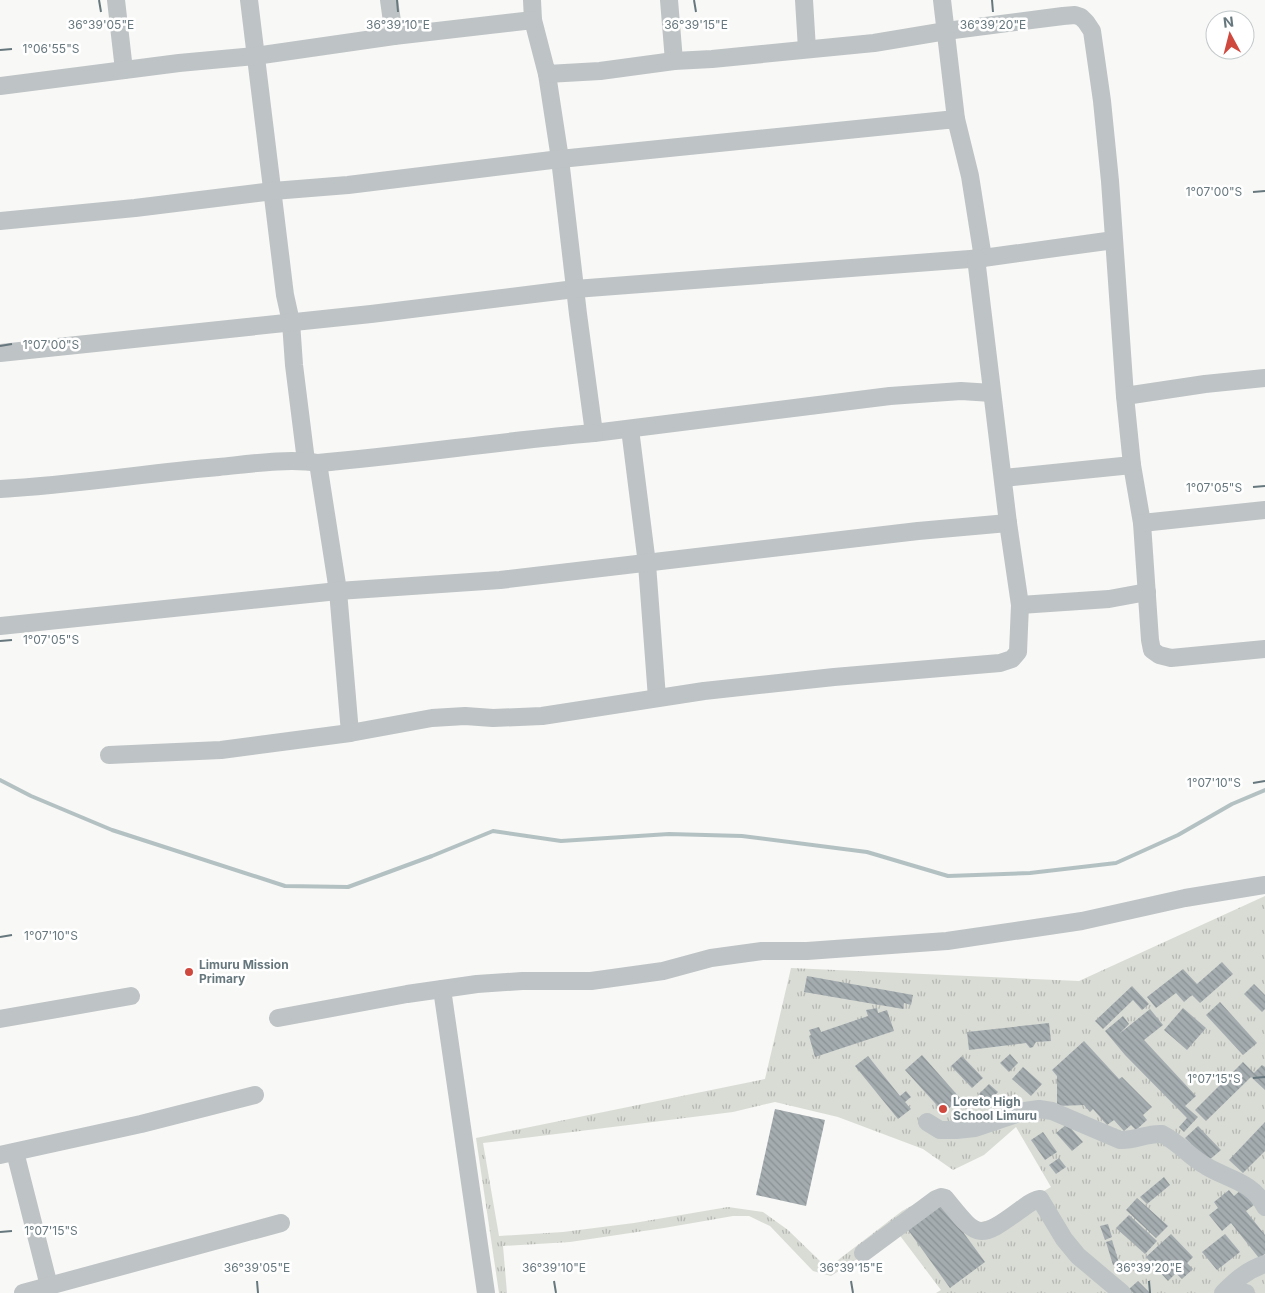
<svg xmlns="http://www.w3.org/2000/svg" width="1265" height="1293" font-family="Inter,sans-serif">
<defs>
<pattern id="grass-tufts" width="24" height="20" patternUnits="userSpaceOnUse" patternTransform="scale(1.25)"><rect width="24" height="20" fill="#d9dcd5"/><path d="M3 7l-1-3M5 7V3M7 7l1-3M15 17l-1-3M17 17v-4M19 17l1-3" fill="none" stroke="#b4b7b2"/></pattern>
<pattern id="building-back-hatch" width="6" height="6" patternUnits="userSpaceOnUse" patternTransform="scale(1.25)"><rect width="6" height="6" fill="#a4acb0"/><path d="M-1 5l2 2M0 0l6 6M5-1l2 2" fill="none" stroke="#899194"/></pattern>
</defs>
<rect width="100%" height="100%" fill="#f8f8f6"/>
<!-- grass -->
<path fill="url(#grass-tufts)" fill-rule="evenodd" d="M1265,896V1293H936L941,1290L898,1233L831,1276L813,1271L770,1226L749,1216H733L664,1228L570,1242L503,1246L507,1293H499L476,1138L765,1079L791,968L1079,981ZM775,1102L838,1117L923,1149L953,1170L984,1155L1016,1127L1051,1187L995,1219L976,1223L941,1190L902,1211L829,1267L821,1262L788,1230L763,1212L728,1207L634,1223L563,1232L499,1236L483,1143L733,1112Z"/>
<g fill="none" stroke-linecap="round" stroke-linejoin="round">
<!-- stream -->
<path stroke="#b4c1c3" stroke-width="4" d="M0,780L31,796L112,830L285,886L348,887L432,856L493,831L561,841L669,834L742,836L867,852L948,876L1030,873L1116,863L1178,835L1232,804L1265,790"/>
</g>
<!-- building -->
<g fill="url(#building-back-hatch)">
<path d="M1222,962L1233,974L1200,1003L1192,995L1184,1002L1176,993L1156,1008L1147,997L1183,969L1197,984Z"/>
<path d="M807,976L913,995L911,1005L904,1003L903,1009L804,992Z"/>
<path d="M1254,984L1265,995V1009L1262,1012L1244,994Z"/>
<path d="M1132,986L1149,1004L1142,1010L1133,1000L1103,1029L1095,1021Z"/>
<path d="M1220,1002L1257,1043L1243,1055L1206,1015Z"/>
<path d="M877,1008L878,1013L887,1010L894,1031L815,1057L809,1036L811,1035L809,1030L819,1027L821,1032L868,1016L866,1010Z"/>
<path d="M1183,1008L1206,1028L1187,1050L1164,1030Z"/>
<path d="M1150,1009L1163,1025L1144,1040L1196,1096L1185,1106L1198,1117L1184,1132L1179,1127L1187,1118L1125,1055L1105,1031L1123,1016L1129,1024L1119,1034Z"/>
<path d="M1049,1023L1051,1041L1036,1042L1033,1047L1030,1048L1026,1043L969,1050L967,1032Z"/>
<path d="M1084,1041L1119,1079L1122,1077L1152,1107L1143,1115L1147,1120L1136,1130L1131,1125L1124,1131L1114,1120L1107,1125L1093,1109L1090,1112L1084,1105L1057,1106V1076L1052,1070Z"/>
<path d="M1010,1054L1018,1063L1009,1072L1000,1063Z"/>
<path d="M922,1055L960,1098L944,1113L905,1070Z"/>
<path d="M868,1056L900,1096L906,1091L911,1097L905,1102L911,1109L898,1119L855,1066Z"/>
<path d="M962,1056L983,1078L972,1088L951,1066Z"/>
<path d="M1243,1062L1254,1073L1262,1065L1265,1067V1090L1251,1077L1206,1121L1195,1110Z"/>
<path d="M1023,1067L1042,1084L1031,1096L1012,1079Z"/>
<path d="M989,1084L998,1092L988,1103L979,1094Z"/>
<path d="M775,1109L825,1120L806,1206L756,1195Z"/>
<path d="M1265,1122V1151L1243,1173L1229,1160Z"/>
<path d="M1067,1124L1083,1142L1072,1151L1056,1133Z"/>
<path d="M1198,1126L1221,1150L1208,1161L1185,1138Z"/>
<path d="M1043,1132L1057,1152L1045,1160L1031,1140Z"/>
<path d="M1059,1158L1066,1167L1056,1174L1049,1165Z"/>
<path d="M1164,1177L1170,1185L1147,1204L1140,1197Z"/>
<path d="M1242,1189L1254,1205L1246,1211L1265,1235V1254L1259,1258L1231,1223L1222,1231L1209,1215L1218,1208L1214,1202L1229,1190L1234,1196Z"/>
<path d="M1137,1198L1168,1226L1156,1238L1126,1210Z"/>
<path d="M941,1202L985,1262L950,1288L906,1227Z"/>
<path d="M1129,1215L1157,1241L1145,1254L1116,1228Z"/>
<path d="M1108,1224L1112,1237L1105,1240L1100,1226Z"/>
<path d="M1171,1234L1193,1257L1187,1263L1193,1269L1182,1279L1176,1273L1168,1281L1146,1257Z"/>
<path d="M1225,1234L1240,1252L1217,1270L1202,1252Z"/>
<path d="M1112,1240L1119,1263L1113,1265L1106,1242Z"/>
<path d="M1138,1281L1150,1293H1133L1129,1289Z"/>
</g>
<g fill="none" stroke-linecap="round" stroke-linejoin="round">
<!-- minor -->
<g stroke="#bec3c5" stroke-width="18">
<path d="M116,0L124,70"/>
<path d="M249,0L285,295L291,322L294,365L306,461"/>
<path d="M389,0L394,36"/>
<path d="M532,0L533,20"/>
<path d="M669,0L674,61"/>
<path d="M804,0L807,49"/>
<path d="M942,0L956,119"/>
<path d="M547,74L560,159L578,314L594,433L890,396L961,391L992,393"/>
<path d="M0,86L179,63L255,56L394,36L533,20L547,74L600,71L674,61L712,59L874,43L946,31L1063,16L1075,15L1081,17L1086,22L1092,31L1102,101L1110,181L1125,396L1132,465L1142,523L1150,640L1152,650L1159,655L1171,658L1265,649"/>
<path d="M0,221L135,208L273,191L348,185L560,159L956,119L970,176L983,258"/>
<path d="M0,353L371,314L575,289L983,258L1114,240"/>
<path d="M1125,396L1205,384L1265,378"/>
<path d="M630,429L647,564L657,698"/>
<path d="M318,463L338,591L350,733"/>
<path d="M1004,478L1132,465"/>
<path d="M0,489C74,485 146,473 219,467C249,464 289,458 318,463C410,455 502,441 594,433"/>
<path d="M1142,523L1265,510"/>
<path d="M1020,605L1109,599L1147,592"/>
<path d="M0,626L338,591L500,580L918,531L1008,523"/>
<path d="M109,755L221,750L350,733L432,718L465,716L493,718L542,716L704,691L834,677L1000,663L1012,659L1018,652L1020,605L1008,523L976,258"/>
<path d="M442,989L486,1293"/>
<path d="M278,1018L407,994L477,984L522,981H591L663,971L711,958L762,951H807L947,941L1082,921L1185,898L1265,885"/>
<path d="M0,1019L131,996"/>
<path d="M927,1122L940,1130H956L975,1128L1025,1111L1039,1109L1052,1111L1120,1140C1134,1141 1147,1133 1162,1134C1178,1142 1190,1157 1206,1166C1227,1179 1254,1182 1265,1207"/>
<path d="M15,1152L49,1286"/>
<path d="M0,1155L141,1124L255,1095"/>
<path d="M863,1253L936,1199L941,1197L945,1198C977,1237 977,1242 1020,1210C1026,1206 1032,1200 1040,1199L1064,1239L1078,1256L1122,1293"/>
<path d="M1226,1291L1246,1293"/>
<path d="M23,1293L281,1223"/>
<path d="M1223,1293C1236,1280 1247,1270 1265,1264"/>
</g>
</g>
<!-- ticks -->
<path fill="none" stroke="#66777d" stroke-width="2" d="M99,0L101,12M397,0L398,12M694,0L696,12M992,0L993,12M0,50L12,49M1253,192L1265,191M0,346L12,344M1253,487L1265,486M0,641L12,640M1253,783L1265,781M0,937L12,935M1253,1078L1265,1077M0,1232L12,1231M257,1281L258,1293M554,1281L556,1293M851,1281L853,1293M1149,1281L1150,1293"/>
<!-- markers -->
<g fill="#cf493f" stroke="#fff" stroke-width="2">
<circle cx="189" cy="972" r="5"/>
<circle cx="943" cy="1109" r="5"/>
</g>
<g text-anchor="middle" stroke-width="5" stroke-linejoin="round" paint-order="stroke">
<!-- poi labels -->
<g font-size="12" font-weight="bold" fill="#66777d" stroke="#fff" text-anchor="start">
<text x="199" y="969">Limuru Mission<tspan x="199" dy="14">Primary</tspan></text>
<text x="953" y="1106">Loreto High<tspan x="953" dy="14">School Limuru</tspan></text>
</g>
</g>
<g font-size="12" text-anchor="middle" fill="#66777d" stroke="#fff" stroke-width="5" stroke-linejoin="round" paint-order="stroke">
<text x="101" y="29">36°39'05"E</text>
<text x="398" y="29">36°39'10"E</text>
<text x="696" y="29">36°39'15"E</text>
<text x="993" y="29">36°39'20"E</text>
<text x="51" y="53">1°06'55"S</text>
<text x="1214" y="196">1°07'00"S</text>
<text x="51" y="349">1°07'00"S</text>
<text x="1214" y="492">1°07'05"S</text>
<text x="51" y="644">1°07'05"S</text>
<text x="1214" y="787">1°07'10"S</text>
<text x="51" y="940">1°07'10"S</text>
<text x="1214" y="1083">1°07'15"S</text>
<text x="51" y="1235">1°07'15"S</text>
<text x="257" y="1272">36°39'05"E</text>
<text x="554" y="1272">36°39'10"E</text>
<text x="851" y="1272">36°39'15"E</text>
<text x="1149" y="1272">36°39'20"E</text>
</g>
<!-- north arrow -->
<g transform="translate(1230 35) rotate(353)"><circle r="24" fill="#ffffff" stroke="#c2c9cb"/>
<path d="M0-4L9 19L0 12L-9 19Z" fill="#cf493f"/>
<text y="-8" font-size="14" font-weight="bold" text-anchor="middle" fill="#66777d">N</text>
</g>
</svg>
